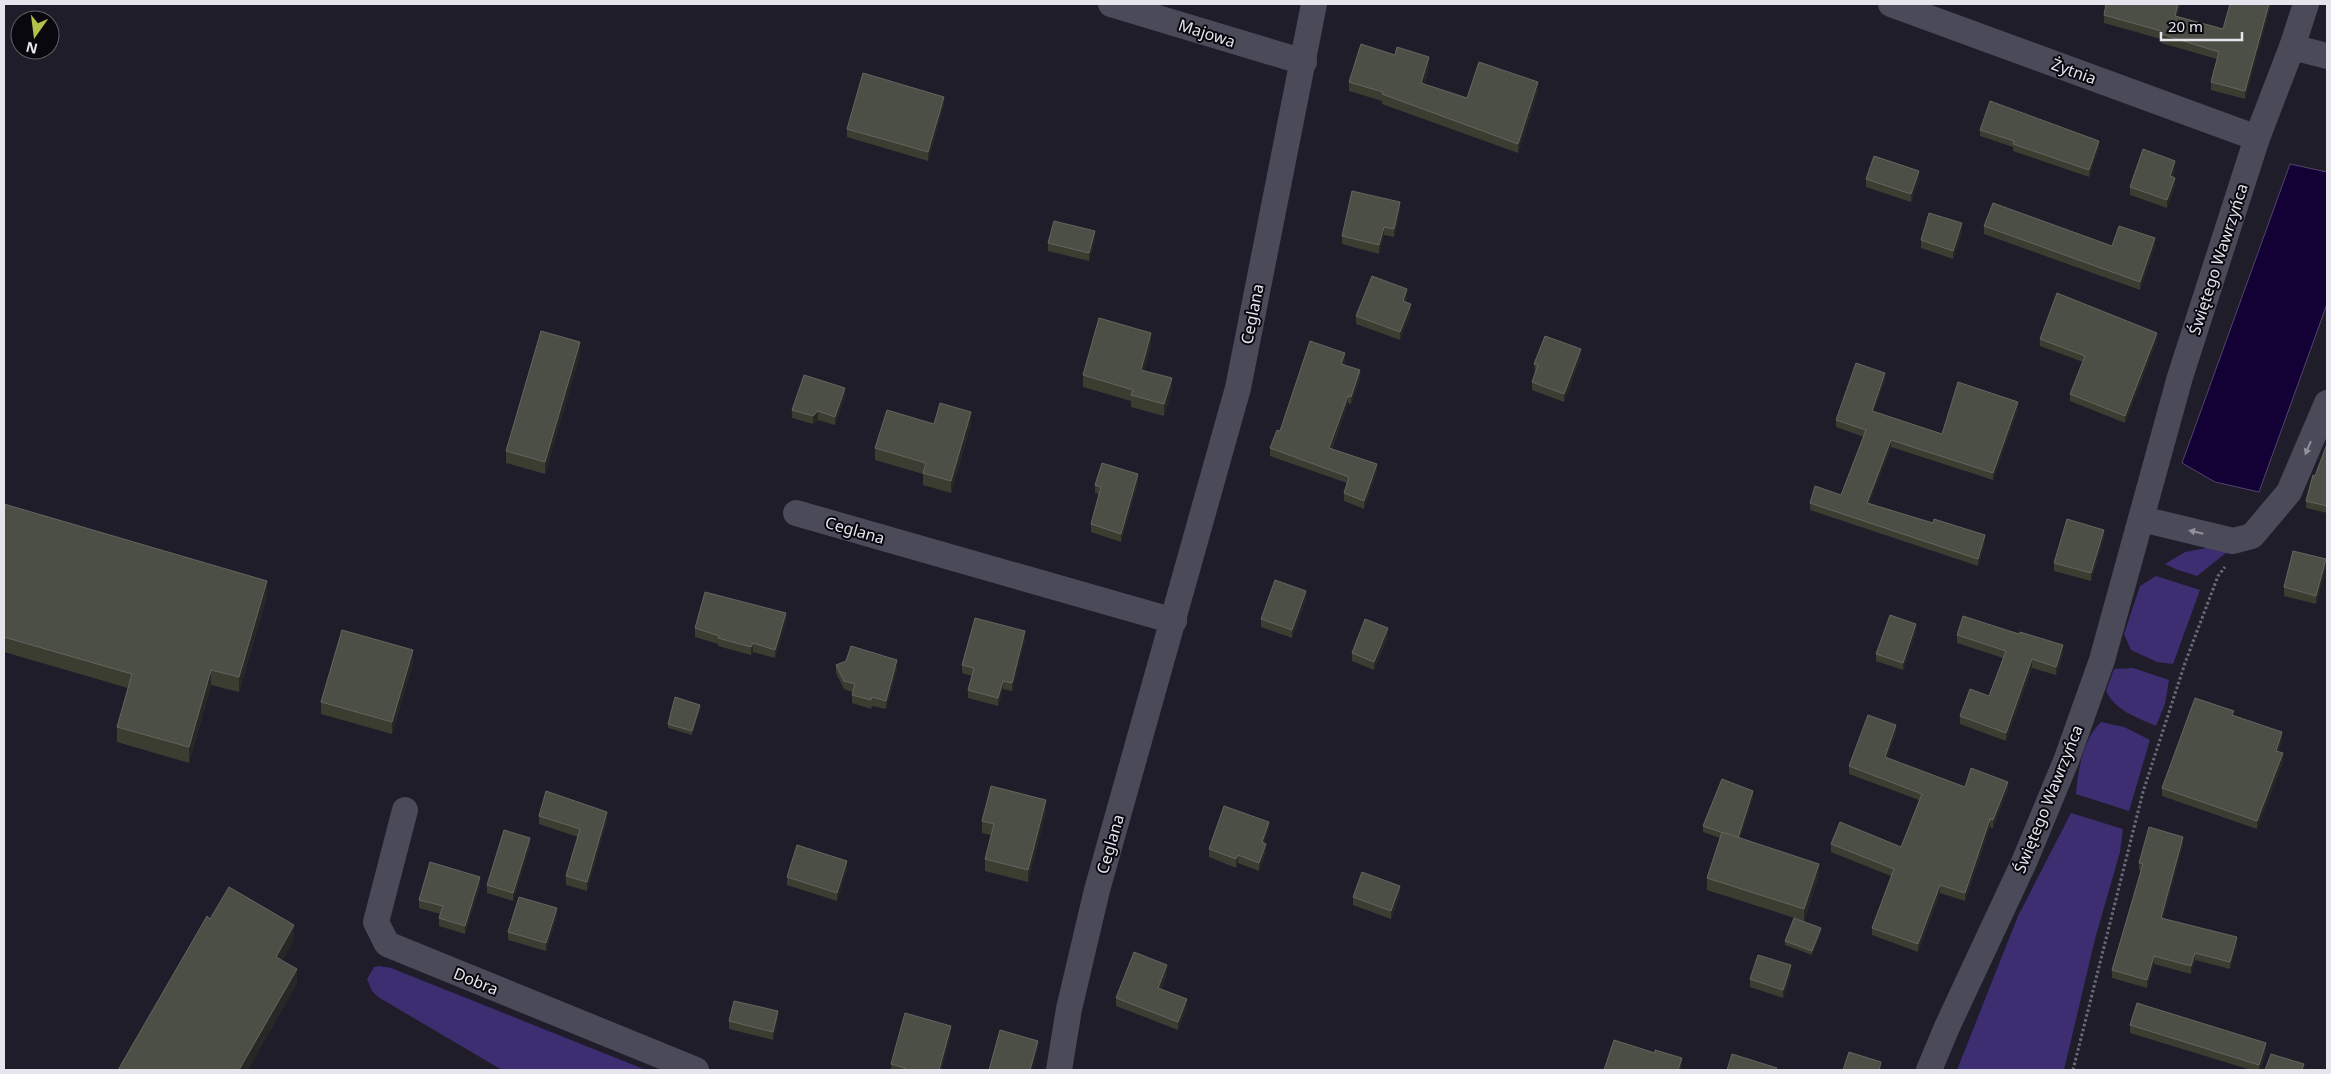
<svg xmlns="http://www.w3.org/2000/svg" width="2331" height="1074" font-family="'Noto Sans',sans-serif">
<rect width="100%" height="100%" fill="#1f1d2a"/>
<!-- green -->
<g fill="#3d2e71">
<path d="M2212,547L2231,549L2197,576L2178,570L2165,564L2185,552Z"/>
<path d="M2156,576L2200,590L2173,664L2157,662L2131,650L2124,634L2140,586Z"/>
<path d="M2133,668L2169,680L2165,704L2156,726C2136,717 2116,711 2106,691L2114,669Z"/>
<path d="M2101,722L2124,727L2150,740L2129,811L2076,794C2078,770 2083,739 2101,722Z"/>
<path d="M2071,813L2123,829L2120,852L2095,939L2064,1070H1957L2018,916Z"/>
<path d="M379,966L391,968L646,1070H502L378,997L372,991L367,979L374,967Z"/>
</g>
<!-- water -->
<path fill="#130135" stroke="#52456c" d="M2290,164L2327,172V304L2259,492L2215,482L2182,463Z"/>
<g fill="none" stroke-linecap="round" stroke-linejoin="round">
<!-- path -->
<path stroke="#6c6b76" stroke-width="3" stroke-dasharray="2.5 2.5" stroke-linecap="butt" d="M2073,1070L2143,792L2185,663L2218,576L2225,567"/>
<!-- minor -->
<g stroke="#4b4a58" stroke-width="26">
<path d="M1111,4L1304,62"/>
<path d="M1891,4L2257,138"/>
<path d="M2292,47L2327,56"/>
<path d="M796,513L1174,621"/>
<path d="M2142,519L2233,541L2252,536L2289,492L2327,403"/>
<path d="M405,810L376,922L387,944L696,1070"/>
<path d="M1059,1070L1069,1009L1097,890L1238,388L1314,4"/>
<path d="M1929,1070L1947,1027L2025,860L2066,761L2102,660L2180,377L2257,138L2292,47L2306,4"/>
</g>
</g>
<!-- wall -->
<g fill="#3a3d30">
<path d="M2180,4L2177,16L2223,29L2230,4H2271L2245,99L2211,90V82L2217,59L2161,43V39L2104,23V15Z"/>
<path d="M1429,67L1424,84L1467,98L1538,91L1518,153L1382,104V101L1349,91V82Z"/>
<path d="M944,105L928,161L847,137V129Z"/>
<path d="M1980,130L2099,148L2089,177L2013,151V147L1980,136Z"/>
<path d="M2175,169L2173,177L2175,186L2167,208L2130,195V187Z"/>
<path d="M1866,179H1919L1911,202L1866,187Z"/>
<path d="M1400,210L1394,237L1384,235L1379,254L1342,244V236Z"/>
<path d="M1984,226L2112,246H2155L2140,290L1984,234Z"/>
<path d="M1962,232L1953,259L1921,248V240Z"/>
<path d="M1095,239L1089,261L1048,251V243Z"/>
<path d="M1407,297L1406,302L1411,312L1400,340L1356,324V316Z"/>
<path d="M2040,339L2157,340L2125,423L2070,401V394L2083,362L2040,346Z"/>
<path d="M1151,345L1144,370L1172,390L1164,416L1131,407V401L1083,387V375Z"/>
<path d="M580,354L545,474L506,463V451Z"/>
<path d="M1581,357L1564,402L1532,390V382L1535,373L1534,364Z"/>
<path d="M1345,360L1344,365L1360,378L1351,404L1348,403L1332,449L1377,471L1364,509L1344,501V493L1347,483L1270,456V448L1280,431Z"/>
<path d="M1885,380L1874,411L1942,434L2018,409L1993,480L1891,447L1869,503L1985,542L1978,566L1810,510V503L1841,495L1864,437L1836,427V420Z"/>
<path d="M845,396L835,425L818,420L813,424L792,418V410Z"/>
<path d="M934,424H971L951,493L923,485V474L875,460V448Z"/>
<path d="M2327,444V513L2306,508V501Z"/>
<path d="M1138,482L1121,542L1091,532V524L1099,494L1095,493V485Z"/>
<path d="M4,504L267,596L239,692L211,685L189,763L117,742V727L128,688L4,652Z"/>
<path d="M2104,538L2091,581L2054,571V563Z"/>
<path d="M2326,567L2316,604L2284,596V587Z"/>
<path d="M1306,599L1292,638L1261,627V619Z"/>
<path d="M786,621L775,658L753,652L751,655L718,646V644L695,637V628Z"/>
<path d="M1916,631L1903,670L1876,661V654Z"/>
<path d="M1957,635L2063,654L2056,675L2032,668L2006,741L1960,724V716L1989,696L2003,658L1957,643Z"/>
<path d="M1388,636L1374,670L1352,661V653Z"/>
<path d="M1025,640L1012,691L1003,689L998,706L968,698V690L972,676L962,673V665Z"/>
<path d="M413,662L392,734L321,714V702Z"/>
<path d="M836,665L897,669L886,709L872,706L871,709L852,703V692L844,689L836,673Z"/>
<path d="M700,709L692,735L668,728V724Z"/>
<path d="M2234,715L2282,740L2278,752L2283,762L2257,829L2162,796V788Z"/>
<path d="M1896,733L1887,758L1965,787L2008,789L1993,828L1990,827L1965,901L1940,893L1918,952L1872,935V928L1891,876L1831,852V844L1901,847L1919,800L1849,774V766Z"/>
<path d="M1753,798L1740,838L1819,875L1804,921L1707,890V878L1720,838L1703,832V826Z"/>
<path d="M1046,812L1028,882L985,871V859L991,835L982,833V821Z"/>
<path d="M539,816L607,820L587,891L566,885V876L578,837L539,824Z"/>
<path d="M1269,830L1264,843L1266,852L1259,871L1238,863L1236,868L1209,857V849Z"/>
<path d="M2183,845L2163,918L2237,945L2230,969L2195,960L2191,974L2154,964L2147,988L2112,978V970L2141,871L2139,870V863Z"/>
<path d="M530,846L513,901L487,893V885Z"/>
<path d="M847,869L837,901L787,885V877Z"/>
<path d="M480,885L465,934L439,926V918L440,914L419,908V900Z"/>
<path d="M1400,894L1391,919L1353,905V897Z"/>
<path d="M557,916L546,951L508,940V932Z"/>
<path d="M1821,932L1812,955L1785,945V941Z"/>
<path d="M1167,973L1161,989L1187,1007L1178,1030L1116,1006V998Z"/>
<path d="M1791,973L1783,998L1750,987V979Z"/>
<path d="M778,1019L773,1040L729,1029V1021Z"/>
<path d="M2130,1025L2266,1051L2260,1070H2251L2130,1033Z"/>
<path d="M951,1033L941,1070H891V1064Z"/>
</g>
<!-- shaded-wall -->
<g fill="#272825">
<path d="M2178,4H2180L2175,24V16Z"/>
<path d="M2269,4H2271L2245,99V91Z"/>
<path d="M1429,57V67L1421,92V83Z"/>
<path d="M1538,82V91L1518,153V144Z"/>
<path d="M944,97V105L928,161V152Z"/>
<path d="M2099,141V148L2089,177V170Z"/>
<path d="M2175,161V169L2170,184V176Z"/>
<path d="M1919,171V179L1911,202V194Z"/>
<path d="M2175,178V186L2167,208V200Z"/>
<path d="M1400,202V210L1394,237V229Z"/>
<path d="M1962,223V232L1953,259V251Z"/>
<path d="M1384,227V235L1379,254V245Z"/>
<path d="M1095,231V239L1089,261V253Z"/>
<path d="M2155,238V246L2140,290V282Z"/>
<path d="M1407,289V297L1403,309V301Z"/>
<path d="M1411,304V312L1400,340V332Z"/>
<path d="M1151,333V345L1141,382V370Z"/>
<path d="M2157,333V340L2125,423V416Z"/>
<path d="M580,342V354L545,474V462Z"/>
<path d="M1581,349V357L1564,402V394Z"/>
<path d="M1345,353V360L1341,372V364Z"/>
<path d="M1360,370V378L1351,404V397Z"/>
<path d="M1885,373V380L1872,418V411Z"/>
<path d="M1172,378V390L1164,416V404Z"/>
<path d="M845,388V396L835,425V417Z"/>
<path d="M1348,396V403L1329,455V448Z"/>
<path d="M2018,402V409L1993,480V473Z"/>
<path d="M818,411V420L813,424V416Z"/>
<path d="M971,412V424L951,493V481Z"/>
<path d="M1891,440V447L1867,510V503Z"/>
<path d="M1377,464V471L1364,509V501Z"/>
<path d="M1138,474V482L1121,542V534Z"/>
<path d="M2104,530V538L2091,581V573Z"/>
<path d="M1985,535V542L1978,566V559Z"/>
<path d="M2326,559V567L2316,604V596Z"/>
<path d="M267,581V596L239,692V677Z"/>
<path d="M1306,591V599L1292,638V630Z"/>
<path d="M786,613V621L775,658V650Z"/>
<path d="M1916,624V631L1903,670V663Z"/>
<path d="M1388,628V636L1374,670V662Z"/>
<path d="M1025,631V640L1012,691V683Z"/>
<path d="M753,643V652L751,655V647Z"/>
<path d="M2063,645V654L2056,675V667Z"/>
<path d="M413,650V662L392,734V722Z"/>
<path d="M2032,659V668L2006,741V733Z"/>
<path d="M897,660V669L886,709V701Z"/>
<path d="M211,670V685L189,763V747Z"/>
<path d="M1003,681V689L998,706V698Z"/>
<path d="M700,705V709L692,735V731Z"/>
<path d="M1896,725V733L1885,765V757Z"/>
<path d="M2282,732V740L2276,759V751Z"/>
<path d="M2283,753V762L2257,829V821Z"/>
<path d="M2008,782V789L1993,828V820Z"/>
<path d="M1753,791V798L1738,845V838Z"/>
<path d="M1046,800V812L1028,882V870Z"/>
<path d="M607,812V820L587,891V882Z"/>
<path d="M1990,819V827L1965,901V893Z"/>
<path d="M1269,822V830L1262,850V842Z"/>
<path d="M2183,837V845L2161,926V918Z"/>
<path d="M530,838V846L513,901V893Z"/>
<path d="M1266,844V852L1259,871V863Z"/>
<path d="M1238,855V863L1236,868V859Z"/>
<path d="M847,861V869L837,901V893Z"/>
<path d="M1819,864V875L1804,921V909Z"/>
<path d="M480,877V885L465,934V926Z"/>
<path d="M1940,885V893L1918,952V944Z"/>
<path d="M1400,886V894L1391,919V911Z"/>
<path d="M557,908V916L546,951V943Z"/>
<path d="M294,925V940L276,972V957Z"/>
<path d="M1821,928V932L1812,955V951Z"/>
<path d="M2237,937V945L2230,969V962Z"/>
<path d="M2195,953V960L2191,974V966Z"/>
<path d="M2154,956V964L2147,988V980Z"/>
<path d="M1167,965V973L1158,996V988Z"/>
<path d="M1791,965V973L1783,998V990Z"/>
<path d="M297,969V984L248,1070H239Z"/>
<path d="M1187,999V1007L1178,1030V1022Z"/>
<path d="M778,1011V1019L773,1040V1032Z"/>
<path d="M951,1026V1033L941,1070H939Z"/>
<path d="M1038,1041V1049L1032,1070H1030Z"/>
<path d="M2266,1043V1051L2260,1070H2259V1065Z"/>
<path d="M1682,1058V1066L1681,1070H1678Z"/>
<path d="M1881,1062V1070H1879Z"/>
</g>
<!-- building -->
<g fill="#4c4f45" stroke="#64665f">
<path d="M2106,4H2178L2175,16L2223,29L2230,4H2269L2245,91L2211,82L2219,52L2161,34V31L2104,15Z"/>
<path d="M1361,44L1395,55L1397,47L1429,57L1421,83L1467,98L1479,62L1538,82L1518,144L1382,94L1383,92L1349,82Z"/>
<path d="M863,73L944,97L928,152L847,129Z"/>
<path d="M1990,101L2099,141L2089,170L2013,144L2014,141L1980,130Z"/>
<path d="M2143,149L2175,161L2170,176L2175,178L2167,200L2130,187Z"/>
<path d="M1874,156L1919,171L1911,194L1866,179Z"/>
<path d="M1352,191L1400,202L1394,229L1384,227L1379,245L1342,236Z"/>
<path d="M1993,203L2112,246L2119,226L2155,238L2140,282L1984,226Z"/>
<path d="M1929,213L1962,223L1953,251L1921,240Z"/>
<path d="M1054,221L1095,231L1089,253L1048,243Z"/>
<path d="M1372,276L1407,289L1403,301L1411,304L1400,332L1356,316Z"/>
<path d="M2057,293L2157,333L2125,416L2070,394L2085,356L2040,339Z"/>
<path d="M1099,318L1151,333L1141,370L1172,378L1164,404L1131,395L1133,390L1083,375Z"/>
<path d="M541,331L580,342L545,462L506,451Z"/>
<path d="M1545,336L1581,349L1564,394L1532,382L1538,365L1534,364Z"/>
<path d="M1310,341L1345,353L1341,364L1360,370L1351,397L1348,396L1329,448L1377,464L1364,501L1344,493L1349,477L1270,448L1277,430L1280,431Z"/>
<path d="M1856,363L1885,373L1872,411L1942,434L1958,382L2018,402L1993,473L1891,440L1867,503L1933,523L1934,519L1985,535L1978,559L1810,503L1815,486L1841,495L1866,430L1836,420Z"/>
<path d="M804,375L845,388L835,417L818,411L813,416L792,410Z"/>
<path d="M940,403L971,412L951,481L923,473L926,463L875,448L887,410L934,424Z"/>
<path d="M2327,444V506L2306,501L2313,475L2315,476Z"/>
<path d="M1102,463L1138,474L1121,534L1091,524L1101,487L1095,485Z"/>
<path d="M4,504L267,581L239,677L211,670L189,747L117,727L132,674L4,637Z"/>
<path d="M2067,519L2104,530L2091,573L2054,563Z"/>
<path d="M2293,551L2326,559L2316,596L2284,587Z"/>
<path d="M1275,580L1306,591L1292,630L1261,619Z"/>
<path d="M705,592L786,613L775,650L753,643L751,647L718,638L719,636L695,628Z"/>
<path d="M1890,615L1916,624L1903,663L1876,654Z"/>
<path d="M1963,616L2019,634L2020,632L2063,645L2056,667L2032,659L2006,733L1960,716L1970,689L1989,696L2006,651L1957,635Z"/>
<path d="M975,618L1025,631L1012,683L1003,681L998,698L968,690L974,668L962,665Z"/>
<path d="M1365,619L1388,628L1374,662L1352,653Z"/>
<path d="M342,630L413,650L392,722L321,702Z"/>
<path d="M851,646L897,660L886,701L872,697L871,700L852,695L855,684L844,681L836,665L846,661Z"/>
<path d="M675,697L700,705L692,731L668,724Z"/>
<path d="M2195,698L2234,711L2232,715L2282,732L2276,751L2283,753L2257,821L2162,788Z"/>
<path d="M1868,715L1896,725L1885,757L1965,787L1971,768L2008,782L1993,820L1990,819L1965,893L1940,885L1918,944L1872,928L1894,869L1831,844L1840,822L1901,847L1922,794L1849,766Z"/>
<path d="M1722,779L1753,791L1738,838L1703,826Z"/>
<path d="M991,786L1046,800L1028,870L985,859L994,824L982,821Z"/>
<path d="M546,791L607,812L587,882L566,876L580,829L539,816Z"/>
<path d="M1224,806L1269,822L1262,842L1266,844L1259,863L1238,855L1236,859L1209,849Z"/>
<path d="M2149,827L2183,837L2161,918L2237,937L2230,962L2195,953L2191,966L2154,956L2147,980L2112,970L2143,864L2139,863Z"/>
<path d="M504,830L530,838L513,893L487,885Z"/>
<path d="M1722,832L1819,864L1804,909L1707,878Z"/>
<path d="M797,845L847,861L837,893L787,877Z"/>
<path d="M430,862L480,877L465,926L439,918L443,906L419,900Z"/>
<path d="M1362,872L1400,886L1391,911L1353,897Z"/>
<path d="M229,887L294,925L276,957L297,969L239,1070H118L207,916L210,919Z"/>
<path d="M519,897L557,908L546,943L508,932Z"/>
<path d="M1794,918L1821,928L1812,951L1785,941Z"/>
<path d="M1134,952L1167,965L1158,988L1187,999L1178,1022L1116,998Z"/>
<path d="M1758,955L1791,965L1783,990L1750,979Z"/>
<path d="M734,1001L778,1011L773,1032L729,1021Z"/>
<path d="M2137,1003L2266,1043L2259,1065L2130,1025Z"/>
<path d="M905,1013L951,1026L939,1070H904L905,1068L891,1064Z"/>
<path d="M1000,1030L1038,1041L1030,1070H989Z"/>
<path d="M1614,1040L1655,1053V1050L1682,1058L1678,1070H1604Z"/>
<path d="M1849,1052L1881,1062L1879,1070H1843Z"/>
<path d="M1732,1054L1777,1068L1776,1070H1727Z"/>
<path d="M2271,1054L2304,1064L2302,1070H2265Z"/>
</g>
<!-- one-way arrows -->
<defs><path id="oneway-solid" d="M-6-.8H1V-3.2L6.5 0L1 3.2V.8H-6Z" transform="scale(1.25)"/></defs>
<g fill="#91909c">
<use href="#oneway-solid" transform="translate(2308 448) rotate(113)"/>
<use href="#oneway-solid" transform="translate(2196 532) rotate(-167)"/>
</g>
<g text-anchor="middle" stroke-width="4" stroke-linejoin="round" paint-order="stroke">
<!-- street labels -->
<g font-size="16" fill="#e6e5ee" stroke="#09080e">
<text transform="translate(1207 33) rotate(18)" y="6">Majowa</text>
<text transform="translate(2074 71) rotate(20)" y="6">Żytnia</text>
<text transform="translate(2218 259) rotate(-72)" y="6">Świętego Wawrzyńca</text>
<text transform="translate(1252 314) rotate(-79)" y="6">Ceglana</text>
<text transform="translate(855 530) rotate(16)" y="6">Ceglana</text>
<text transform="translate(2048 799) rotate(-68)" y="6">Świętego Wawrzyńca</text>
<text transform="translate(1110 844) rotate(-74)" y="6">Ceglana</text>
<text transform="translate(476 981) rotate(22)" y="6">Dobra</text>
</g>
</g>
<!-- border -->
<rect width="2331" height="1074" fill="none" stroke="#e6e5ee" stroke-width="10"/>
<!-- north arrow -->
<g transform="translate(35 35) rotate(194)"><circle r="24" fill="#09080e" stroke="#616068"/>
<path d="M0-4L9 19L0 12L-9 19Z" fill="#b3c24b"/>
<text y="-8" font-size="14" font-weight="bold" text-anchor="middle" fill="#e6e5ee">N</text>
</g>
<!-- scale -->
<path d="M2161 32v8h81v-8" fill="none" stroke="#e6e5ee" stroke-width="2.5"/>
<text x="2168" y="32" font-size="15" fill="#e6e5ee" stroke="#09080e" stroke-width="4" paint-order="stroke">20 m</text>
</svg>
